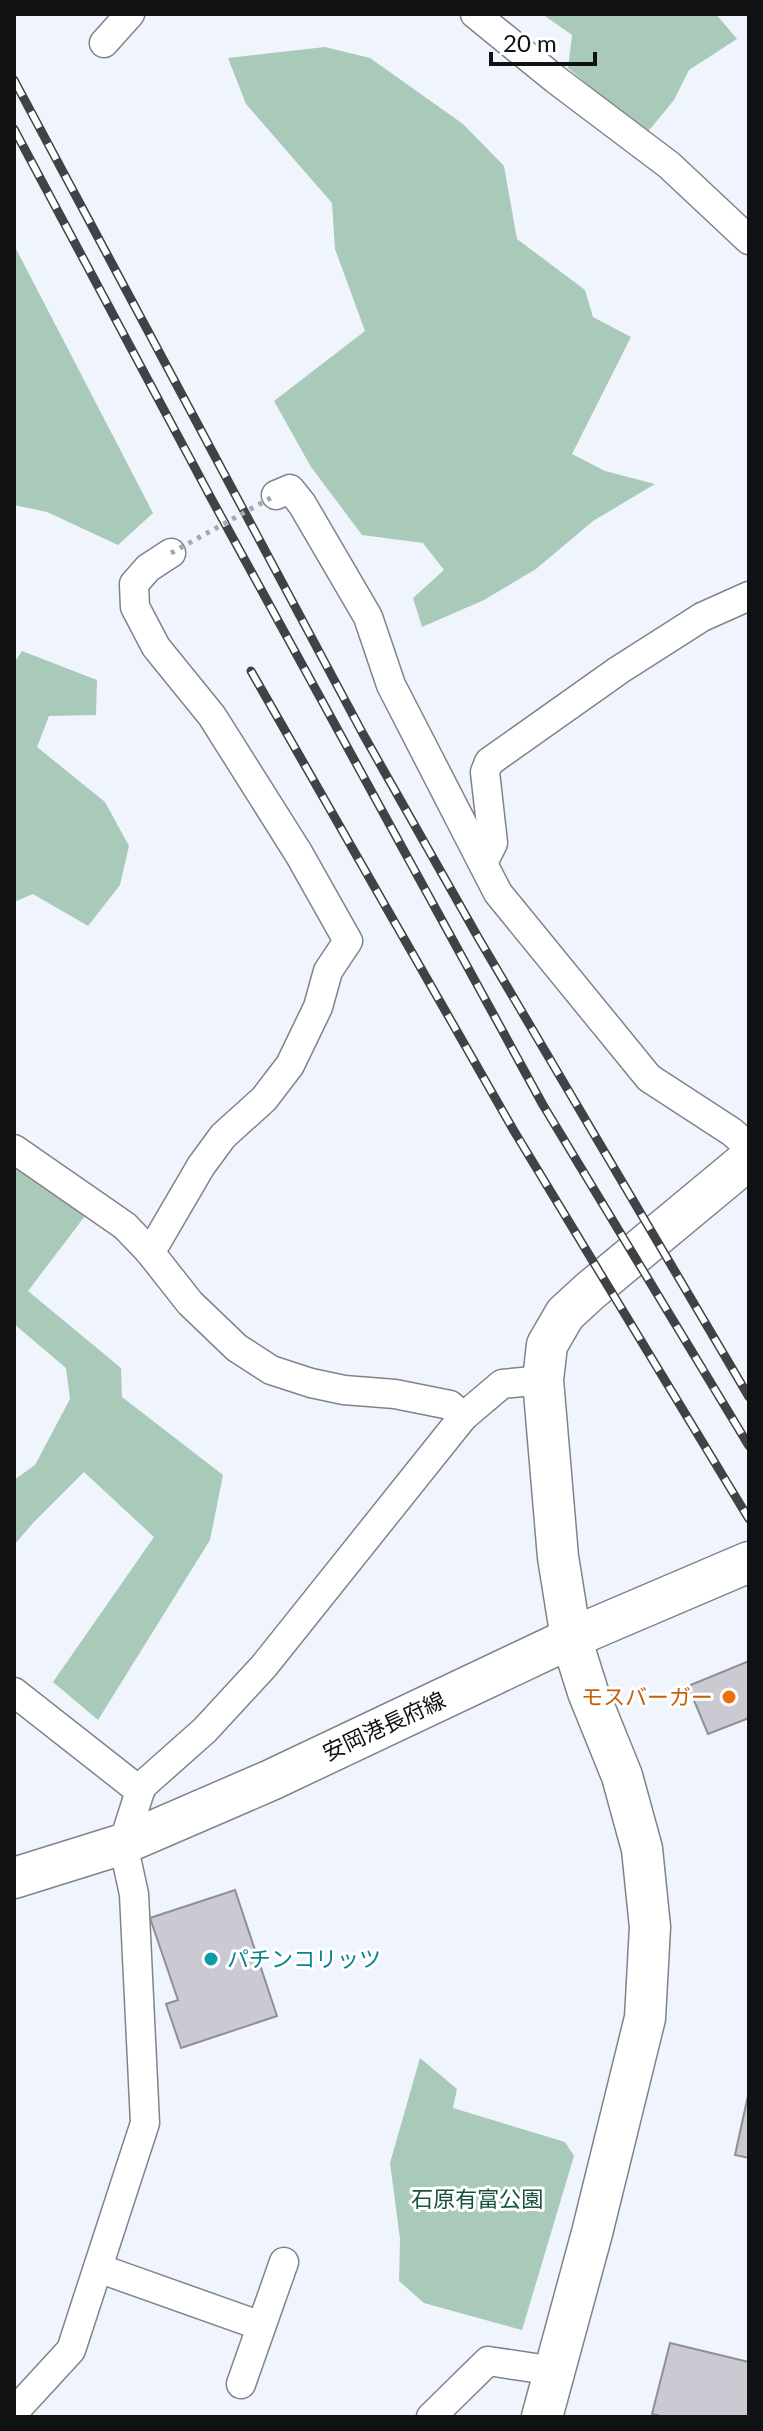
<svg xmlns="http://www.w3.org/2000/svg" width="763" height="2431" font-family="Lato,'Noto Sans JP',sans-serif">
<rect width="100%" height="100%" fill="#f0f5fd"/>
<!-- green -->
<g fill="#a9cab8">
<path d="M542,14H716L737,39L689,70L674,100L646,134L568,68L572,35Z"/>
<path d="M325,47L370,58L463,124L504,166L517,239L585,290L593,317L631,337L572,454L605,471L655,484L593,521L536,569L484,600L422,627L413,598L444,570L423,543L362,535L311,467L274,401L365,331L335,249L332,203L246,104L228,58Z"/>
<path d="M14,245L153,513L118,545L47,512L14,505Z"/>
<path d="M22,651L97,680L96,715L49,716L37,747L105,802L129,846L120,885L88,926L33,894L14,902V663Z"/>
<path d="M14,1163L88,1212L28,1291L121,1368L122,1397L223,1475L210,1540L98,1720L53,1682L154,1537L84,1472L33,1523L14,1545V1480L35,1465L70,1399L66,1368L14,1324Z"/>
<path d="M420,2058L457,2089L453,2108L565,2142L574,2156L522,2330L424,2303L399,2281L400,2239L390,2163Z"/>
</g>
<!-- building -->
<g fill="#cbc9d2" stroke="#908e96" stroke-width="2">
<path d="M749,1661V1718L708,1734L688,1686Z"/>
<path d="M235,1890L277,2016L181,2048L166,2004L178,2000L150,1918Z"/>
<path d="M749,2091V2158L735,2155Z"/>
<path d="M670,2343L749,2362V2417H664L652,2414Z"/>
</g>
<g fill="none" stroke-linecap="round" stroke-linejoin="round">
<defs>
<g id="street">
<path d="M475,14L555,79L669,165L749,240"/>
<path d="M104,43L130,14"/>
<path d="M276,495L290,489L302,504L368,617L391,685L498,893L649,1078L732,1132L749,1147"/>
<path d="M483,863L493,843L485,772L489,762L619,670L702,617L749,596"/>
<path d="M14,1149L125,1226L149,1251L190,1303L237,1348L271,1370L311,1383L344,1390L395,1394L450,1405L463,1417"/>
<path d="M149,1251L156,1243L201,1166L223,1136L264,1099L290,1065L318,1007L328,971L348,941L299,854L212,716L156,647L135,607L134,584L148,568L171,553"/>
<path d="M14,1692L140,1791"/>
<path d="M98,2268L261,2326"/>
<path d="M241,2384L284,2262"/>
<path d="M14,2412L71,2350L145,2123L134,1894L123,1844L140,1791L143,1785L205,1730L264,1666L463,1417L502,1384L543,1380"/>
<path d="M431,2417L488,2361L555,2371"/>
</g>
<g id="secondary">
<path d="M14,1878L123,1844L271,1780L571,1638L749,1562"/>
<path d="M542,2417L592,2233L645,2018L650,1927L642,1849L622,1776L588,1692L571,1638L558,1557L543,1380L547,1345L565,1314L590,1291L749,1159"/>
</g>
</defs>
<!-- street casing -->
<use href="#street" stroke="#7f838b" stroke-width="31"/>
<!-- secondary casing -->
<use href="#secondary" stroke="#7f838b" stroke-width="43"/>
<!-- street -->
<use href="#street" stroke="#fff" stroke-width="28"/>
<!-- secondary -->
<use href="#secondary" stroke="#fff" stroke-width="40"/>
<defs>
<g id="rail">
<path d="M14,80L363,734L479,939L749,1397"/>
<path d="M14,129L211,498L543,1105L749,1446"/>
<path d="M251,671L514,1131L749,1519"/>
</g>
</defs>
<!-- rail casing -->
<use href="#rail" stroke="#404245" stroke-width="9"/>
<!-- rail -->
<use href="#rail" stroke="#fff" stroke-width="6" stroke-dasharray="18" stroke-linecap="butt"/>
<!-- path-bridge -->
<path stroke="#a5a9af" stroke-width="5" stroke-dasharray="4 6" stroke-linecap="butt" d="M171,553L276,495"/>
</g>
<!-- markers -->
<circle fill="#e8710a" stroke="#fff" stroke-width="3" cx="729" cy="1697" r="8"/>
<circle fill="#0f9aa8" stroke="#fff" stroke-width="3" cx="211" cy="1959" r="8"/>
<g text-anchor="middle" stroke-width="6" stroke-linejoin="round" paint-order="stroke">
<!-- food labels -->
<g font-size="22" fill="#c56008" stroke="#fff" text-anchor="end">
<text x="713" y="1705">モスバーガー</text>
</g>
<!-- street labels -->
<g font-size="22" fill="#0f1113" stroke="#fff">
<text transform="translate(384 1726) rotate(-25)" y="8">安岡港長府線</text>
</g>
<!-- culture labels -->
<g font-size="22" fill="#0d838f" stroke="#fff" text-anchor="start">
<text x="227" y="1967">パチンコリッツ</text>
</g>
<!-- park labels -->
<g font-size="22" fill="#17523a" stroke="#fff">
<text x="477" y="2207">石原有富公園</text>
</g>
</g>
<!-- border -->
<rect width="763" height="2431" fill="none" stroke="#0f1113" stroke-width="32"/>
<!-- scale -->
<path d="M491 52v12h104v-12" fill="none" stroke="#0f1113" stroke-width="4"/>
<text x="503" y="52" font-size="24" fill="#0f1113" stroke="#ffffff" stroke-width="6" paint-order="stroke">20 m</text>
</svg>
